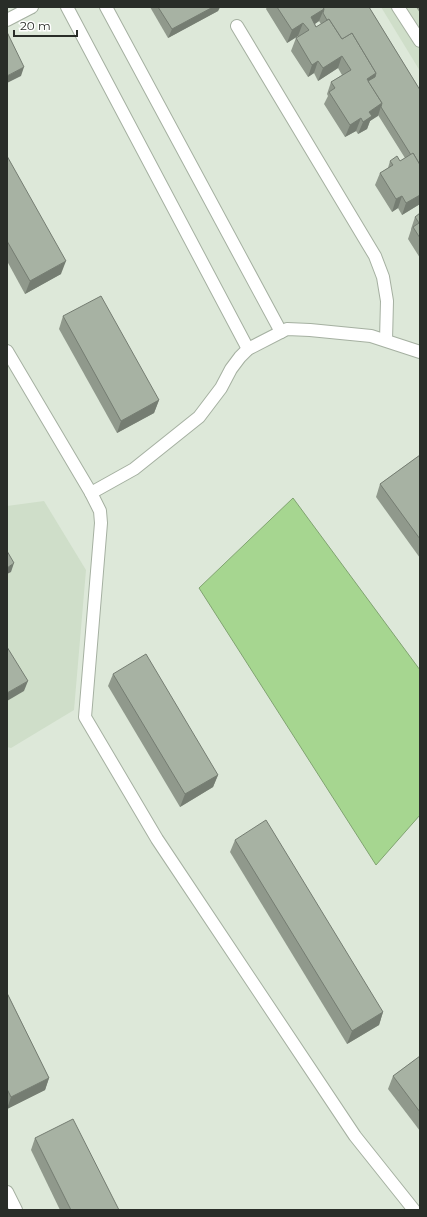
<svg xmlns="http://www.w3.org/2000/svg" width="427" height="1217" font-family="Montserrat,sans-serif">
<rect width="100%" height="100%" fill="#dde8d9"/>
<!-- built -->
<g fill="#cfdec9">
<path d="M381,7H420V71Z"/>
<path d="M44,501L86,570L74,710L11,748L7,747V506Z"/>
</g>
<!-- water -->
<path fill="#a6d690" stroke="#80a371" d="M293,498L420,670V815L376,865L199,588Z"/>
<g fill="none" stroke-linecap="round" stroke-linejoin="round">
<defs>
<g id="service">
<path d="M67,7L248,349"/>
<path d="M106,7L281,332"/>
<path d="M398,7L420,41"/>
<path d="M7,20L32,7"/>
<path d="M237,26L375,256L383,277L387,301L386,340"/>
<path d="M7,351L91,493L100,511L101,523L85,717L157,839L355,1136L414,1210"/>
<path d="M91,493L134,469L199,417L221,388L231,369L240,357L248,349L287,329L310,330L371,336L420,352"/>
<path d="M7,1192L16,1210"/>
</g>
</defs>
<!-- service casing -->
<use href="#service" stroke="#a5b0a1" stroke-width="14"/>
<!-- service -->
<use href="#service" stroke="#fff" stroke-width="12"/>
</g>
<!-- wall -->
<g fill="#90998c" fill-rule="evenodd">
<path d="M150,7H220L218,11L168,38Z"/>
<path d="M267,7H369L420,90V204L402,215L398,208L392,212L375,185L380,173L388,168L390,161H400L405,158L378,115L370,121L367,129L358,134L356,131L345,137L324,104L328,96L327,94L331,82L342,75L338,68L318,81L314,73L308,77L291,51L296,38L299,36H298L287,43L266,9ZM319,21L321,24L316,27L315,24Z"/>
<path d="M416,7H420V13Z"/>
<path d="M7,156L61,274L25,294L7,261Z"/>
<path d="M420,213V258L408,239L411,230V229L415,217Z"/>
<path d="M63,316L159,400L154,413L117,433L59,329Z"/>
<path d="M420,455V558L376,497L380,484Z"/>
<path d="M113,674L218,775L213,787L180,807L108,686Z"/>
<path d="M235,840L383,1012L379,1025L347,1044L230,852Z"/>
<path d="M7,993L49,1078L45,1090L7,1109Z"/>
<path d="M420,1056V1131L388,1089L393,1076Z"/>
<path d="M35,1138L119,1210H60L31,1150Z"/>
</g>
<!-- shaded-wall -->
<g fill="#757d72">
<path d="M213,7H220L218,11L168,38L172,29Z"/>
<path d="M324,9L319,21L307,29L311,17Z"/>
<path d="M303,23L298,36L287,43L292,30Z"/>
<path d="M342,56L338,68L318,81L323,68Z"/>
<path d="M318,61L314,73L308,77L312,65Z"/>
<path d="M24,67L21,76L7,83V76Z"/>
<path d="M376,73L372,85L367,79Z"/>
<path d="M382,103L378,116L370,121L367,129L358,134L363,122L369,112Z"/>
<path d="M361,118L356,131L345,137L350,125Z"/>
<path d="M420,195V204L402,215L406,203Z"/>
<path d="M402,196L398,208L392,212L396,199Z"/>
<path d="M66,261L61,274L25,294L30,281Z"/>
<path d="M159,400L154,413L117,433L121,421Z"/>
<path d="M14,563L11,572L7,574V568Z"/>
<path d="M28,681L24,691L7,701V693Z"/>
<path d="M218,775L213,787L180,807L185,794Z"/>
<path d="M383,1012L379,1025L347,1044L352,1031Z"/>
<path d="M49,1078L45,1090L7,1109L11,1097Z"/>
</g>
<!-- building -->
<g fill="#a7b2a3" stroke="#757d72">
<path d="M158,7H213L172,29Z"/>
<path d="M277,7H323L324,9L311,17L316,27L329,19L342,39L352,33L376,73L367,79L382,103L369,112L372,116L363,122L361,118L350,125L329,92L335,88L331,82L351,70L342,56L323,68L318,61L312,65L296,38L309,30L303,23L292,30Z"/>
<path d="M323,7H369L420,90V165L413,153L411,155L381,107L382,103L368,81L375,77L376,73L352,33L342,39L329,19L327,20L323,13L324,9Z"/>
<path d="M7,32L24,67L7,76Z"/>
<path d="M413,153L420,165V195L406,203L402,196L396,199L380,173L393,165L390,161L397,156L400,161Z"/>
<path d="M7,156L66,261L30,281L7,241Z"/>
<path d="M420,213V238L413,227L419,223L415,217Z"/>
<path d="M101,296L159,400L121,421L63,316Z"/>
<path d="M420,455V539L380,484Z"/>
<path d="M7,551L14,563L7,568Z"/>
<path d="M7,647L28,681L7,693Z"/>
<path d="M146,654L218,775L185,794L113,674Z"/>
<path d="M266,820L383,1012L352,1031L235,840Z"/>
<path d="M7,993L49,1078L11,1097L7,1089Z"/>
<path d="M420,1056V1112L393,1076Z"/>
<path d="M73,1119L119,1210H71L35,1138Z"/>
</g>
<!-- border -->
<rect width="427" height="1217" fill="none" stroke="#292d28" stroke-width="16"/>
<!-- scale -->
<path d="M14 30v6h63v-6" fill="none" stroke="#292d28" stroke-width="2"/>
<text x="20" y="30" font-size="12" fill="#292d28" stroke="#ffffff" stroke-width="3" paint-order="stroke">20 m</text>
</svg>
